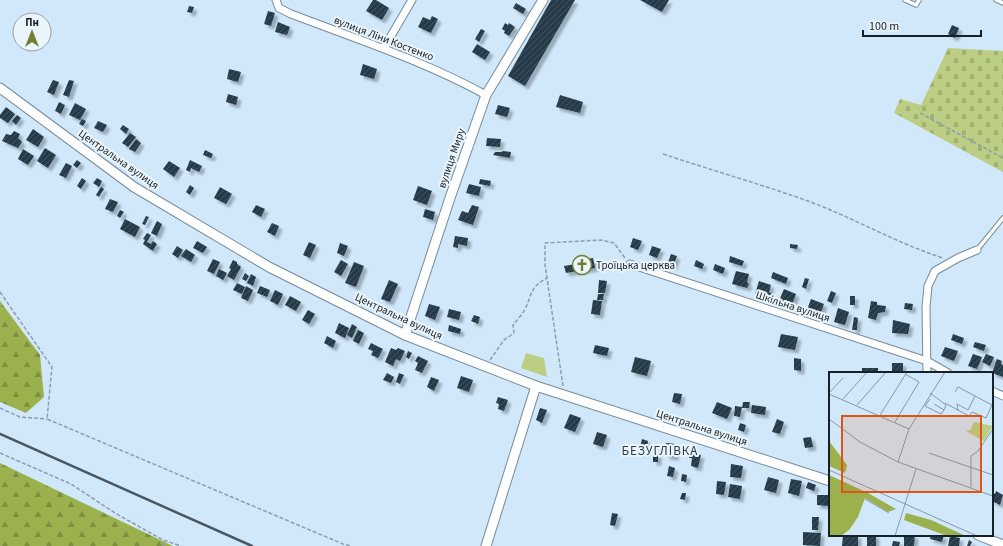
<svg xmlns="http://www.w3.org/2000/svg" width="1003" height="546" font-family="'Source Sans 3',sans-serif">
<defs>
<pattern id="forest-firs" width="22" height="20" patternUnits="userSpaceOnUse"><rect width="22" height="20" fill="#9bb14d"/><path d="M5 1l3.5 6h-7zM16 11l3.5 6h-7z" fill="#7d9040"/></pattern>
<pattern id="cemetery-stones" width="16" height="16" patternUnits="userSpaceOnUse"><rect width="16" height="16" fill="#bbce84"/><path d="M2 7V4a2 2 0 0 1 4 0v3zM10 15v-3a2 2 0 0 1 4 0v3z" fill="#a0b172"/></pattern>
<pattern id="building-hatch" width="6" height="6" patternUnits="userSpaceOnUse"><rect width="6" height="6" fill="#283b4a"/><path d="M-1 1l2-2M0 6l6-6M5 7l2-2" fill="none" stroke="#455561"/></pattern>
<filter id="shadow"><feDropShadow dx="3.5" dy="3.5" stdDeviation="1" flood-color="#0004"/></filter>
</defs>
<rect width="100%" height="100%" fill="#d1e8fb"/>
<!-- green -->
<path fill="#bbce84" d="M526,353L544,358L547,377L521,368Z"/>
<!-- forest -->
<g fill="url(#forest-firs)">
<path d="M0,301L40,355L44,397L26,413L0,402Z"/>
<path d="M0,463L173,546H0Z"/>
</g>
<!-- cemetery -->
<path fill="url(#cemetery-stones)" d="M948,48L1003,51V172L894,113L900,99L921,105Z"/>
<!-- building -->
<g fill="url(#building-hatch)" filter="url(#shadow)">
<path d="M373,0H376L389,8L382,20L366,11Z"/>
<path d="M551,0H575L525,86L508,76Z"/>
<path d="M640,0H669L662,12Z"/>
<path d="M516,3L526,9L523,14L513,8Z"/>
<path d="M189,6L194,7L192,13L187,12Z"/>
<path d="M268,11L275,13L271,26L264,24Z"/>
<path d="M432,16L438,19L431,33L418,27L423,17L430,20Z"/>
<path d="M278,22L290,27L287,35L275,32Z"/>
<path d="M505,23L508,25L509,23L515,27L509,36L504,33L505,31L502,29Z"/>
<path d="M952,25L959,28L955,38L948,34Z"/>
<path d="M481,29L485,31L479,42L475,39Z"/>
<path d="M477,44L490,52L485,60L472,52Z"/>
<path d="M363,64L377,69L374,79L360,75Z"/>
<path d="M229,69L241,72L238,82L227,79Z"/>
<path d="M53,80L59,82L54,95L47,92Z"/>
<path d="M69,80L74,81L69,97L63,95Z"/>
<path d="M228,94L238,97L236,105L226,102Z"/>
<path d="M560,95L583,102L580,113L556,107Z"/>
<path d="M59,102L65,105L61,114L55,111Z"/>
<path d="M75,103L86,109L80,120L69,115Z"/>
<path d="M498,105L510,108L507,117L495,114Z"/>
<path d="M6,107L15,114L8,123L0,118V115Z"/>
<path d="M17,115L21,118L16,125L12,121Z"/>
<path d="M82,119L86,121L83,126L79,124Z"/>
<path d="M98,121L107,125L103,132L94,128Z"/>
<path d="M123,125L129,129L126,134L120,129Z"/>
<path d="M33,129L44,137L38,147L26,140Z"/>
<path d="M14,131L20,134L18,138L22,142L18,148L2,141L6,134L11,135Z"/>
<path d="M130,133L136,137L128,147L122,143Z"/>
<path d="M487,138L501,139L500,147L486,146Z"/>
<path d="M136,139L141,143L135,152L129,149Z"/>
<path d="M45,148L56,155L48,168L37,161Z"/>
<path d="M23,149L34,156L28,165L18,159Z"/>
<path d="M205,150L213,154L211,158L203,155Z"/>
<path d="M503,151L511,152L510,158L493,155L495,152H501Z"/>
<path d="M77,160L81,163L77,168L73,165Z"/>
<path d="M190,160L202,166L199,172L191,168L190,172L186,170Z"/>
<path d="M169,161L180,168L174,177L163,169Z"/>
<path d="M66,163L72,166L66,178L59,175Z"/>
<path d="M82,178L86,181L81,189L77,186Z"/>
<path d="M97,178L102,181L99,187L93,183Z"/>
<path d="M480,179L491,181L490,186L479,184Z"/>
<path d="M469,184L481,187L479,196L466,193Z"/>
<path d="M190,185L194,188L190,195L186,192Z"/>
<path d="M418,186L432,191L427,205L413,200Z"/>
<path d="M101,187L104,189L99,197L96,195Z"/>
<path d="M220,187L232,194L226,204L214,198Z"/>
<path d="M110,199L118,202L113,212L105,209Z"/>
<path d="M256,205L265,209L261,217L252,212Z"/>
<path d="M472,205L479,207L473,225L458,220L462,211L468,213Z"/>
<path d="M425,209L435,212L433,220L423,217Z"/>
<path d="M120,210L124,212L120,218L117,216Z"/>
<path d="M146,216L149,217L145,225L142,224Z"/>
<path d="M125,219L140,227L135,237L120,229Z"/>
<path d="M157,221L162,224L157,236L151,233Z"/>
<path d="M272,223L279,226L275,236L267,232Z"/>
<path d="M147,233L151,235L147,242L151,244L153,241L157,244L153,251L143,244L145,240L143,239Z"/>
<path d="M455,236L468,238L467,246L458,244V248L453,247Z"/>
<path d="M633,238L642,241L638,250L630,247Z"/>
<path d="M197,241L207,247L203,253L193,248Z"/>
<path d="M309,242L316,245L310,258L303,255Z"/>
<path d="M340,243L348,246L344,256L337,253Z"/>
<path d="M790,244L798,245L797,249L790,248Z"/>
<path d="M177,246L183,250L178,258L172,254Z"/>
<path d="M652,246L661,249L657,258L649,255Z"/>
<path d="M186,249L195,255L191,262L181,256Z"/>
<path d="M671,254L677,256L673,267L667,265Z"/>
<path d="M730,256L744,261L742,266L729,262Z"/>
<path d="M593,258L595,268L566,273L564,266L576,264L575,261Z"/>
<path d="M213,259L220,262L214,274L207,271Z"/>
<path d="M233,260L237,262V264L241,267L234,280L227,276L231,269L229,268Z"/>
<path d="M341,260L348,264L341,276L334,272Z"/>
<path d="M696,260L704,264L702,269L694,266Z"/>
<path d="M354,262L364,266L356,287L345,283Z"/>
<path d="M715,264L725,268L723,274L713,270Z"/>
<path d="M219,269L227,273L223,280L216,276Z"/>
<path d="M736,271L749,274L747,282L749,284L747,288L732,284Z"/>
<path d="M773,272L788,278L786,284L771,278Z"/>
<path d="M245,273L249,276L246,281L242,279Z"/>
<path d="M251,274L256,277L253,286L247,283Z"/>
<path d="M805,278L809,279L806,289L802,287Z"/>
<path d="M389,280L398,284L390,302L381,299Z"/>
<path d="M599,280L607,281L605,293H598Z"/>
<path d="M759,281L771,285L769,292L772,294L769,299L755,294Z"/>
<path d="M237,283L245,287L242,294L233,290Z"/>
<path d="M246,286L253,290L248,301L241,298Z"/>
<path d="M260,286L270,290L267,297L257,293Z"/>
<path d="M784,289L796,294L792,305L779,301Z"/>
<path d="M275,290L283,294L278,305L270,301Z"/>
<path d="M831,291L836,293L832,303L827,301Z"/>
<path d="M598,294H604L603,300H597Z"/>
<path d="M290,296L301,302L296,311L285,305Z"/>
<rect x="850" y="296" width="5" height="9"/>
<path d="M811,299L824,304L820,315L807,310Z"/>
<path d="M593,300L602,301L600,315L591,314Z"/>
<path d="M871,301L877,302V305L886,306L885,312L878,313L876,320L868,318Z"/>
<path d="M905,303L913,304L912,310L904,309Z"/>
<path d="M429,304L440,307L435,320L425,316Z"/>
<path d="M838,308L849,312L845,325L834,322Z"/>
<path d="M449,309L461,312L459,320L447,317Z"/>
<path d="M308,310L315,314L309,324L302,320Z"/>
<path d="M474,315L480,317L478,324L471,321Z"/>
<path d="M854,317L858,318L857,330H852Z"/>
<path d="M893,320L910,324L908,334L892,333Z"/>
<path d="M339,323L349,328L345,338L335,333Z"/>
<path d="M352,324L357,327L352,338L347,335Z"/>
<path d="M449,325L461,329L460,334L448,331Z"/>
<path d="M358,330L364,333L359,344L353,341Z"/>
<path d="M781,334L798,337L795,350L778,347Z"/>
<path d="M953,334L964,338L962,344L951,340Z"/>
<path d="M327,336L336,341L333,348L324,343Z"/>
<path d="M975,342L986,345L984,351L973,347Z"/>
<path d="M371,343L383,349L378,358L371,355L373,351L368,349Z"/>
<path d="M595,345L609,348L607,356L593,353Z"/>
<path d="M945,347L958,351L954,361L941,356Z"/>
<path d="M391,348L396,350L398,348L405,351L400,361L396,359L393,366L385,362Z"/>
<path d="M408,351L412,353L409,359L406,357Z"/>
<path d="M973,354L982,357L977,369L968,366Z"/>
<path d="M986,354L994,357L990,366L982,362Z"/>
<path d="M418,356L428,361L422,373L415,370L418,363L415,361Z"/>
<path d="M635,357L651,361L647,376L631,372Z"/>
<path d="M794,358L801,359V371L794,370Z"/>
<path d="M997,359L1002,361L1001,364L1003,365V377L992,373Z"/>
<rect x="892" y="363" width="11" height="10"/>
<rect x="862" y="368" width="16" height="5"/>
<path d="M387,373L394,377L391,383L383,380Z"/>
<path d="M399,373L404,375L400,384L396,382Z"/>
<path d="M461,376L473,380L469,392L457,388Z"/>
<path d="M431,377L439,380L434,391L427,387Z"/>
<path d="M674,393L682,394L680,404L672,402Z"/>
<path d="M498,397L508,400L504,411L498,409L499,404L496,403Z"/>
<path d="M717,402L732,408L727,419L712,413Z"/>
<path d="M743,402H750L749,408H742Z"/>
<path d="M752,405L766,407L765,415L751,413Z"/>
<path d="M735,406L742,407L740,417L734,416Z"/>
<path d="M540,408L547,410L542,423L536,420Z"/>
<path d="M570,414L581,418L575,432L564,428Z"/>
<path d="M777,419L784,422L780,434L772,432Z"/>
<path d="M740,423L746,425L744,432L738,430Z"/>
<path d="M597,432L607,435L603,447L593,444Z"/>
<path d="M811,437L813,447L805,448L803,438Z"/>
<path d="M642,439L648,441L646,453L639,452Z"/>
<path d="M666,443L676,444L675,457L666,456V452L664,450Z"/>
<path d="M690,453L701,455L698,468L691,466L692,458H689Z"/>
<rect x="653" y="454" width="5" height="8"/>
<path d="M731,464L743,466L741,478L730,477Z"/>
<path d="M669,466L675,468L673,477L667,476Z"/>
<path d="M682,474L687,475L686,482L681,481Z"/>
<path d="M768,477L779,480L776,493L764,490Z"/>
<path d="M791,479L802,481L799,496L788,493Z"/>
<path d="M717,481L726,482L724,495L716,494Z"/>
<path d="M808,482L816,485L814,491L806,488Z"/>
<path d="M730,484L742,486L740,499L728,497Z"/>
<path d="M996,491L1003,495L1000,505L992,501V492L995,494Z"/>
<path d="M682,493H686L685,500L680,499Z"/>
<path d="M817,495H828V506L817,505Z"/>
<path d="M612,513L618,514L615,526L610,525Z"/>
<path d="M812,517H819L818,530H812Z"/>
<path d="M803,532L821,533L820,546L803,545Z"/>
<path d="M843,535H858V546H842Z"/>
<rect x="867" y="535" width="9" height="11"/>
<path d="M904,535H915L914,546H904Z"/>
<path d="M931,535H944L942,542L930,539Z"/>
<path d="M950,536L960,538L959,546H948Z"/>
<path d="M969,540L972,542L970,546H967Z"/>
<path d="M893,541L900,542L899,546H892Z"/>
</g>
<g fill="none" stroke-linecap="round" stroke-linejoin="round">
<defs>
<g id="service">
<path d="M905,0L916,5L919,0"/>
<path d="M996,0L1003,3"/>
<path d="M977,250L1003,218"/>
</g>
<g id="minor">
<path d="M276,0L279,8L291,14C357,39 424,61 486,95"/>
<path d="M384,48L412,0"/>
<path d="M630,264L927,361L948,373"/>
<path d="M927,373L926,307L928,286L935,271L958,258L977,250"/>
<path d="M992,391L1003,396"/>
</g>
<g id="tertiary">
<path d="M0,88L134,187L269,267L405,335L536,386L830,481"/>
<path d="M405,335L450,198L486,95L543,0"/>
<path d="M978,535L1003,545"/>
<path d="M486,546L536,386"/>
</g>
</defs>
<!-- service casing -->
<use href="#service" stroke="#758b9b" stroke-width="5.5"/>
<!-- minor casing -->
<use href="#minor" stroke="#758b9b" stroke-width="9"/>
<!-- tertiary casing -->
<use href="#tertiary" stroke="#758b9b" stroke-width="11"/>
<!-- path -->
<g stroke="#8c9dac" stroke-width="1.5" stroke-dasharray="4 2" stroke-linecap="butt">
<path d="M920,113L1003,158"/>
<path d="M663,154C711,170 760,184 808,201C854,218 896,243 943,258"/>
<path d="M0,292L52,367L47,419L343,544L351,546"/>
<path d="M490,360L504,340L514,333L513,325C517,320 522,315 525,309C533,293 529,288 547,278"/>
<path d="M563,386L545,265V243L601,240L614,243L625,258"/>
<path d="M0,408L20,417L47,419"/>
<path d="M0,453L71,484L115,513L163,540L181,546"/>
<path d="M163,546V540"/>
</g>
<!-- service -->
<use href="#service" stroke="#fff" stroke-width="3.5"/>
<!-- minor -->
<use href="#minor" stroke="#fff" stroke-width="7"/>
<!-- tertiary -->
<use href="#tertiary" stroke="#fff" stroke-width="9"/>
<!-- rail -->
<path stroke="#4a5760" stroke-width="2.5" d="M0,434L252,546"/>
</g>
<!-- icons -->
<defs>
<symbol id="church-ring" viewBox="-11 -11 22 22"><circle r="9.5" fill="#eaf4fb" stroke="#6f8030" stroke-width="1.5"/><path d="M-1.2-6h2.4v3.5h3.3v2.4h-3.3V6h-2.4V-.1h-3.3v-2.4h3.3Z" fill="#6f8030"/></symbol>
</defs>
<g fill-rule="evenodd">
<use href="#church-ring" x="571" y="254" width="22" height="22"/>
</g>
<g text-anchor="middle" stroke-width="4" stroke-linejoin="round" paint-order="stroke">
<!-- street labels -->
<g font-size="11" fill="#172026" stroke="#eaf4fb">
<text transform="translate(384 38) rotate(21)" y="4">вулиця Ліни Костенко</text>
<text transform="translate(451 158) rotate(-71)" y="4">вулиця Миру</text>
<text transform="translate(119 159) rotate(35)" y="4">Центральна вулиця</text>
<text transform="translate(793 306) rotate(18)" y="4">Шкільна вулиця</text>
<text transform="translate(399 316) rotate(25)" y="4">Центральна вулиця</text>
<text transform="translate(702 427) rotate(18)" y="4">Центральна вулиця</text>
</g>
<!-- poi labels -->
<g font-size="11" fill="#172026" stroke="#eaf4fb" text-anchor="start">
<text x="596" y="269">Троїцька церква</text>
</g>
<!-- quarter labels -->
<g font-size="13" letter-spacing="1" fill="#283b4a" stroke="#eaf4fb">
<text x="660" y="455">БЕЗУГЛІВКА</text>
</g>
</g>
<!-- overview -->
<g transform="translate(829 372)">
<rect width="164" height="164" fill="#d1e8fb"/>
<path d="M0,69L18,93L16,101L0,94ZM0,103L39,121L67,137L59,140L36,126L29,145L20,158L12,164H0ZM77,141L102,148L137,164H118L75,148Z" fill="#9bb14d"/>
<path d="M145,50L164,54L155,69L137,59L141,58Z" fill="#bbce84"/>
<path fill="none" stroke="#8798a6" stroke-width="1" d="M0,21L14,6M101,21L117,33L115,38L105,32M0,22L80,57M14,27L38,0M101,27L96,34L112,42L115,38M116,31L140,44L143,40L157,46L163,33L129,15L126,20M28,33L57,0M129,39L128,32L139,38L146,24M51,43L78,0M0,47L31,70L69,90L164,124M66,50L90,10L76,2M100,81L164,103M69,90L80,57L116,0M0,98L148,164M142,115V84L149,79L164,57M36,127L60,141M66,164L87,97"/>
<path fill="#de560d" fill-opacity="0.15" stroke="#de560d" stroke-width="2" d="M13,44H152V120H13Z"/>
<rect width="164" height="164" fill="none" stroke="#172026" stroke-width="2"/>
</g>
<!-- north arrow -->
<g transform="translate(32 32)"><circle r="19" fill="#eaf4fb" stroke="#969fa6"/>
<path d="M0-3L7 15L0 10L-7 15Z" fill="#6f8030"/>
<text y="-6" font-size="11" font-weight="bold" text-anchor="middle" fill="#172026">Пн</text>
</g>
<!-- scale -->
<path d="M863 30v6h118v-6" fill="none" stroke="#172026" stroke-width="2"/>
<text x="869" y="30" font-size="12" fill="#172026" stroke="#eaf4fb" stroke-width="3" paint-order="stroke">100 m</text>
</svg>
